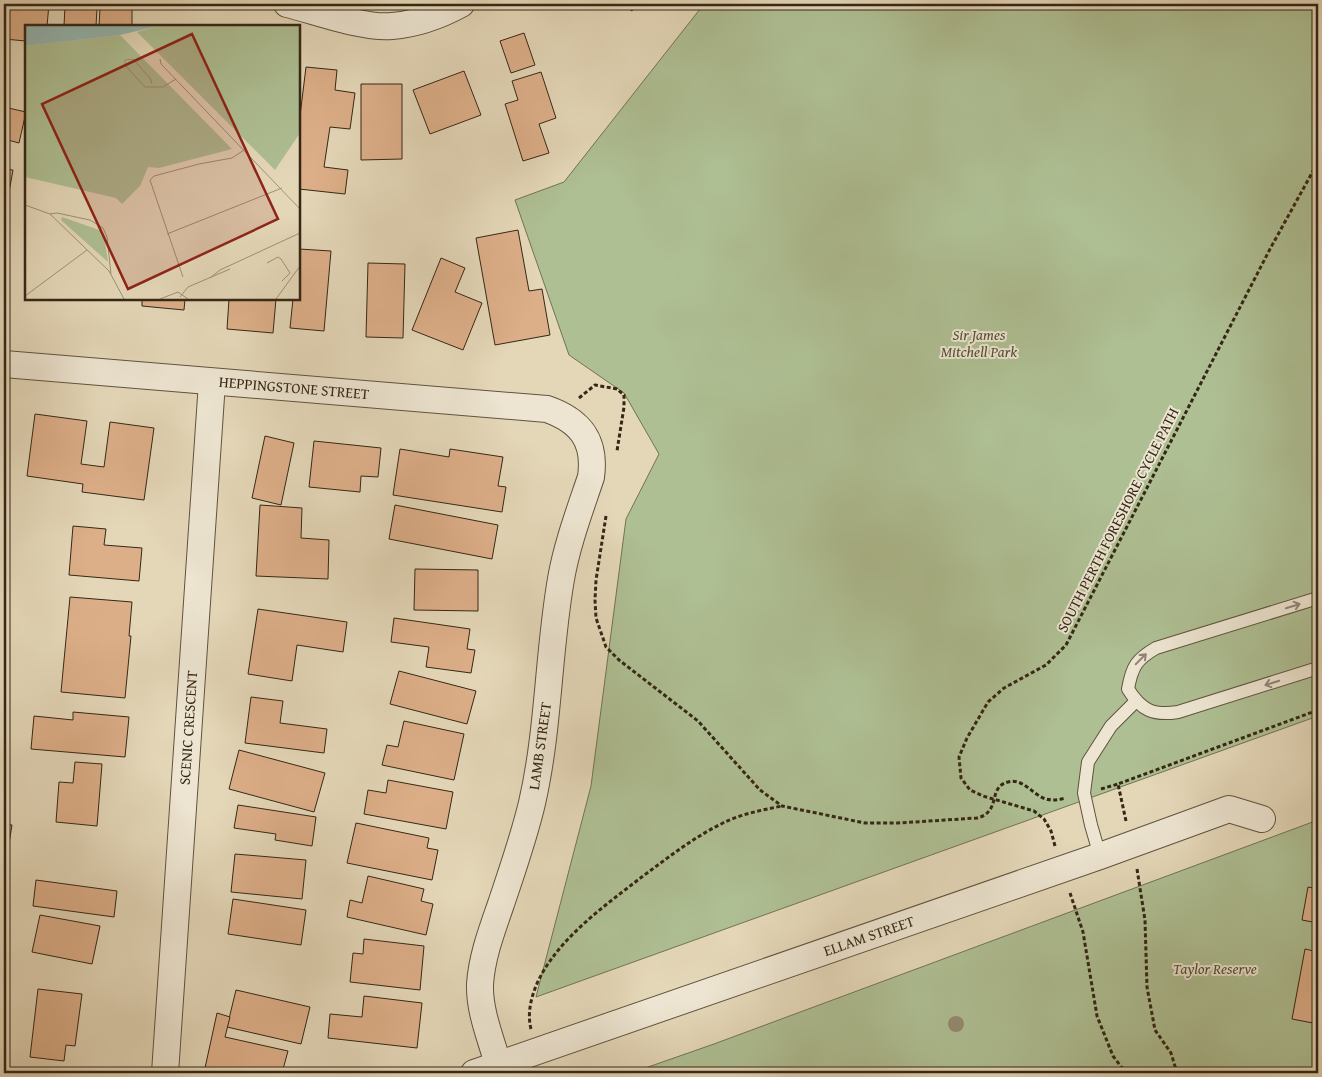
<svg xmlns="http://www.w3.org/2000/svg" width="1322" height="1077" font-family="'Gentium Book Plus',serif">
<rect width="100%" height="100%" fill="#e4d7b8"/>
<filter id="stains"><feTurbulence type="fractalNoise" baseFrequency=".004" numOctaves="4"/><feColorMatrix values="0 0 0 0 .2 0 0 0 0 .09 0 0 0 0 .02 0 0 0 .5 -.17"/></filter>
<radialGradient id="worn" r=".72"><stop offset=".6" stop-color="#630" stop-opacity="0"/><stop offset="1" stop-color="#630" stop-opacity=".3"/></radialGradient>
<!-- green -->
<g fill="#aebf93" stroke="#717354">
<path d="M704,4H1318V716L536,997L591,786L626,519L659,454L624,393L569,355L515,200L564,182Z"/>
<path d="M1318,820V1073H631L714,1044Z"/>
</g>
<!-- building -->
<g fill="#ddaf89" stroke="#342716">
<path d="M4,4H49L47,26H26V41L4,39Z"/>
<path d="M622,4H637L632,11Z"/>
<path d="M65,6L97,8L96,26H64Z"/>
<path d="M100,8L132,9V26H99Z"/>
<path d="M524,33L535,65L511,73L500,41Z"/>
<path d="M306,67L337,70L335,90L355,93L350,129L330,127L324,167L348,170L345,194L299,189V124Z"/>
<path d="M464,71L481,115L430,134L413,90Z"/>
<path d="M541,72L556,118L539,124L549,153L523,161L505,104L518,100L512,81Z"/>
<path d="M361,84H402V159L361,160Z"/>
<path d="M4,107L26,112L19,143L4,139Z"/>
<path d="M4,169L13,170L6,209L4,208Z"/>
<path d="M518,230L529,291L542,289L550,335L495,345L476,238Z"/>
<path d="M299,249L331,251L324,331L290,328L293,299H299Z"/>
<path d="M441,258L465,268L455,292L482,303L463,350L412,330Z"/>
<path d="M368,263L405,264L403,338L366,337Z"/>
<path d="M142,299H185L184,310L142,306Z"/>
<path d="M229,299H276L273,333L227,329Z"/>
<path d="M35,414L87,421L81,464L104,467L110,422L154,428L144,500L82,492L83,484L27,476Z"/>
<path d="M265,436L294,443L281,505L252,498Z"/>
<path d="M314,441L381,448L378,477L361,476L360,492L309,487Z"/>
<path d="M400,449L449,457L450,449L503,457L498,486L506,487L502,512L393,495Z"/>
<path d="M260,505L302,508L301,538L329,540L328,579L256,576Z"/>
<path d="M395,505L498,525L492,559L389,539Z"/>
<path d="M73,526L106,529L104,545L142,548L139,581L69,575Z"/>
<path d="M415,569L478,570V611L414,610Z"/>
<path d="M70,597L132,602L129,636H131L125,698L61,692Z"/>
<path d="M258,609L347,622L343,652L297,645L292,681L248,674Z"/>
<path d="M394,618L470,629L467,649L475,650L471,673L426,667L429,647L391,642Z"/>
<path d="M399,671L476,691L467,724L390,704Z"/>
<path d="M251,697L283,701L280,723L327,729L324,753L245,743Z"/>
<path d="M73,712L129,717L125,757L31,749L34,716L73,720Z"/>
<path d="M404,721L464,734L454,780L382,765L387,745L398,747Z"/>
<path d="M239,750L325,773L314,812L229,789Z"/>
<path d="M75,762L102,764L97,826L56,822L59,782L73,783Z"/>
<path d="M388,780L453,792L446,829L364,814L368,790L386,793Z"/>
<path d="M238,805L316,817L312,846L275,840L276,834L234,828Z"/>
<path d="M356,823L429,838L427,848L438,850L432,880L347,863Z"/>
<path d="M4,824L12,825L4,875Z"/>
<path d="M235,854L306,860L302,899L231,892Z"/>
<path d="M368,876L424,889L421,901L433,904L426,935L347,917L350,900L362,903Z"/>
<path d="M36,880L117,891L114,917L33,906Z"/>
<path d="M1308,887L1318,889V923L1302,920Z"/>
<path d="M233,899L306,910L301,945L228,934Z"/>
<path d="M40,915L100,926L92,964L32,952Z"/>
<path d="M364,939L424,946L420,990L350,982L353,953L363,954Z"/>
<path d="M1305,949L1318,952V1024L1292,1019Z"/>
<path d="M38,989L82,994L75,1046L66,1045L64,1061L30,1057Z"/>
<path d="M236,990L310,1007L301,1044L227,1027Z"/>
<path d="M364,996L422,1003L417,1048L328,1038L330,1014L362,1017Z"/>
<path d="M217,1013L230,1017L225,1037L288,1051L282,1073H218L219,1071L205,1068Z"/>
</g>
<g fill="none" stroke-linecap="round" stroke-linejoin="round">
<defs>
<g id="service">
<path d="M1318,598L1156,648C1137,659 1132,666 1128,689C1141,710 1153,716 1178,712L1318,668"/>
<path d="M1100,856L1091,825L1084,793L1088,762L1111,726L1135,702"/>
</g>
<g id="minor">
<path d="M287,4C316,11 364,29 392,26C417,24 439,16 461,4"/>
<path id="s1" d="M4,364L547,409C581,421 596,441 591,477C580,510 567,544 561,579C548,653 549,729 532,803C524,837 512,871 501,904C492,930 482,956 480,984C479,1011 491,1039 498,1064"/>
<path id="s2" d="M165,1073L212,382"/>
<path id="s3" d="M474,1073L1100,856L1229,809L1262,819"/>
</g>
</defs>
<!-- service casing -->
<use href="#service" stroke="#60533e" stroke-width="14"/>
<!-- minor casing -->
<use href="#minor" stroke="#60533e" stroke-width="28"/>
<!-- path -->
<g stroke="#342716" stroke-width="3" stroke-dasharray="4 2.5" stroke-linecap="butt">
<path d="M579,398L595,385L617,389L624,395V407L617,451"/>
<path d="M606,516L596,580L595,600L596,618L606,647L619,660L698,721L760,790L782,806L865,823H898L977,818C1002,812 987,787 1008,782C1022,778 1032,793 1043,798C1051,801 1058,800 1066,798"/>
<path d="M1101,789L1118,784"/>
<path d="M1126,821L1118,784L1318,710"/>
<path d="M1055,846L1051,831L1044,819L1034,811L983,796L970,790L961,778L959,757L967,738L988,702L1004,688L1046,665L1066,645L1270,249L1318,162"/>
<path d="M1137,869L1145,920L1147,987L1155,1030L1171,1053L1177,1073"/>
<path d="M1070,893L1083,932L1097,1016L1113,1056L1126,1073"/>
<path d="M531,1029C525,1006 537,979 550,961C574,927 611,901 643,876C669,857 694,837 723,823C741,814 762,810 782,806"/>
</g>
<!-- service -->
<use href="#service" stroke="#ede5d1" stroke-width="12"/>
<!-- minor -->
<use href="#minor" stroke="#ede5d1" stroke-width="26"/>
</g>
<!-- trees -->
<circle fill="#948b70" cx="956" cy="1024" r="8"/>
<!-- one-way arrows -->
<defs><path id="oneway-shaft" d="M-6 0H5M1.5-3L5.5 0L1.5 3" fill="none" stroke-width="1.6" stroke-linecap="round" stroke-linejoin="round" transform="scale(1.25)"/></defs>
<g stroke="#908674">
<use href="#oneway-shaft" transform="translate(1293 606) rotate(-17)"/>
<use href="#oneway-shaft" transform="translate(1141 659) rotate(-45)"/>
<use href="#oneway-shaft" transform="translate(1272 683) rotate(163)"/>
</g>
<g text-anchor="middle" stroke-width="4" stroke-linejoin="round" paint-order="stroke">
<!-- park labels -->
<g font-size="15" font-style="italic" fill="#524d35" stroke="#ede5d1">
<text x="979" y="340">Sir James<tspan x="979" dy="17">Mitchell Park</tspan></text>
<text x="1215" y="974">Taylor Reserve</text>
</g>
<!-- street labels -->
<g font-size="15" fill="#342716" stroke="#ede5d1">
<text dy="5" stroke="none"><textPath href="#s1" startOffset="291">HEPPINGSTONE STREET</textPath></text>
<text transform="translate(1118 520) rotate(-63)" y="5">SOUTH PERTH FORESHORE CYCLE PATH</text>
<text dy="5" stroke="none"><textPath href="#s2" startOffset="346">SCENIC CRESCENT</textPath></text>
<text transform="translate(540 746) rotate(-82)" y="5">LAMB STREET</text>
<text dy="5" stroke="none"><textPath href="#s3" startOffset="418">ELLAM STREET</textPath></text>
</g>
</g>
<!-- overview -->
<g transform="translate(25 25)">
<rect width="275" height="275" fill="#e4d7b8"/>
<path d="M133,1H275V108L250,145L112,7ZM95,10L207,124L134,143L123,142L115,161L97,179L91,173L0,152V21ZM37,192L74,205L79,210L83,237L36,195Z" fill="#aebf93"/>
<path d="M0,1H133L95,10L0,21Z" fill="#96b8b3"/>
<path fill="none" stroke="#9e9177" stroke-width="1" d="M135,34L136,39L275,184M127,59L125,53L108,34L100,35V40L120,62H138L151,54M0,180L25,189L84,246L99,274M25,189L32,188L65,195L78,203L82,212L86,249M142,209L257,163M242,238L253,232L256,234L265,248L257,256M158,252L125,155L129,151L174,139L207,133L219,125M185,253L195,245L275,208M0,271L62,225M155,272L163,262L205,244M135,274L153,267L163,274M251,274L275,241"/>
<path fill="#8f2418" fill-opacity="0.15" stroke="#8f2418" stroke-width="2.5" d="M167,9L253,194L103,264L17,79Z"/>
<rect width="275" height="275" fill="none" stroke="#342716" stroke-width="2.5"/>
</g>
<!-- margin -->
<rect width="1322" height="1077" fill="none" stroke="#e4d7b8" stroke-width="20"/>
<rect x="5" y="5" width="1312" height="1067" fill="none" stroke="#342716" stroke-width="2.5"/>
<rect x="10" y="10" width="1302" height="1057" fill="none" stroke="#342716"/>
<rect width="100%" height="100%" filter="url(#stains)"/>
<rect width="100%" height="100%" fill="url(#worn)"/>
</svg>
